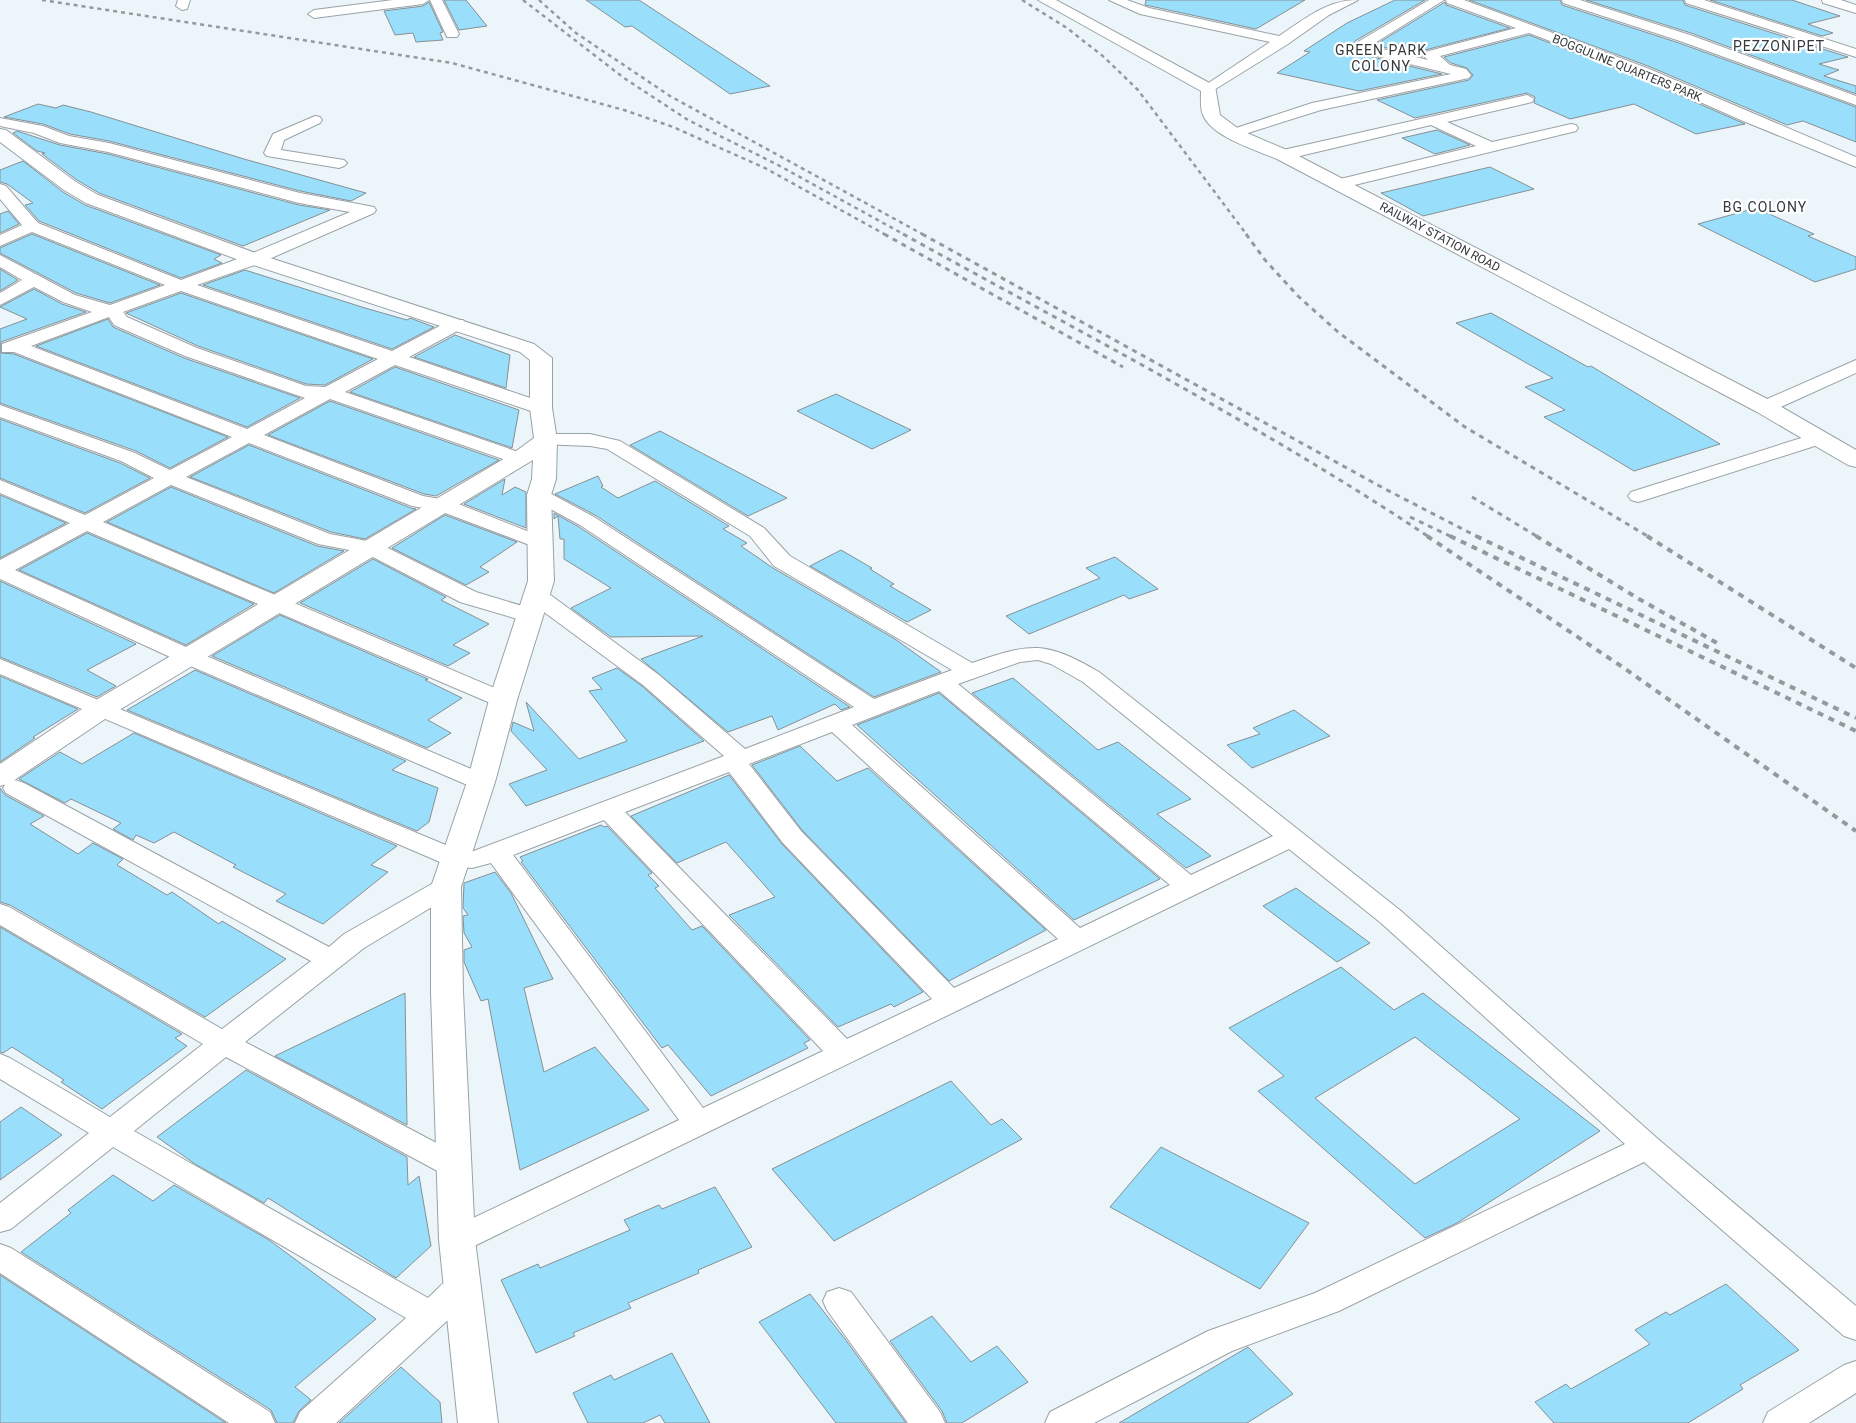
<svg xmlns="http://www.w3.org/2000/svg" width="1856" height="1423" font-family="Roboto,sans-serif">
<rect width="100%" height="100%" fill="#ecf6fa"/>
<!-- building -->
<g fill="#99defa" stroke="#879094" fill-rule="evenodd">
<path d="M444,0H466L487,26L459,30Z"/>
<path d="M586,0H639L770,86L730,94L632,26L625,27Z"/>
<path d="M1146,0H1305L1256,29L1150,6L1145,5Z"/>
<path d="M1395,0H1425L1355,41L1352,49L1356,53L1442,74L1359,91L1277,73L1310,52L1304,51L1347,23Z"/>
<path d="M1469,0H1560L1562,5L1679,43L1856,107V142L1803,121L1787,125L1648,66Z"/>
<path d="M1586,0H1683L1685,5L1848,57L1819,64L1839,70L1824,76L1856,86V94L1691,33Z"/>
<path d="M1710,0H1792L1840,16L1808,24L1833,33L1822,36Z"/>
<path d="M429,2L443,32L440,33L443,40L416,42L413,33L395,35L384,11L423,6Z"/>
<path d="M1445,2L1446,5L1510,28L1425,50L1422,57L1375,45Z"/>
<path d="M1529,35L1636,76L1745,124L1696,134L1634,104L1570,119L1534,103L1535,97L1527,93L1415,118L1377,100L1469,80L1473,75L1467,68L1451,63L1444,57Z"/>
<path d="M38,104L56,108L63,105L91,112L244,159L366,193L351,201L300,191L109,141L70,134L43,124L4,117Z"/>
<path d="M1437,130L1470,145L1435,154L1402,138Z"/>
<path d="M17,131L60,145L108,154L299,205L330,210L243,246L99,193L77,180L42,154L45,153L37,151L13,133Z"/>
<path d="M23,161L63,192L85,205L221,255L214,259L222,263L181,278L39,221L25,205L33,203L7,184L0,182V170Z"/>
<path d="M1490,167L1534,189L1423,216L1381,193Z"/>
<path d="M1756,208L1814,234L1808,236L1856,257V269L1815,282L1698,224Z"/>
<path d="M8,211L19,224L0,233V214Z"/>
<path d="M32,234L160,285L110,303L76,293L0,253V248Z"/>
<path d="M0,269L18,280L0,291Z"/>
<path d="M245,270L365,308L407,320L410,318L434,327L392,349L203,285Z"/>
<path d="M34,289L62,304L86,312L1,342V353L14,354L228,437L170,468L136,451L0,403V329L27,319L0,307Z"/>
<path d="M181,293L373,359L325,385L306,384L198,346L126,313Z"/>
<path d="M1491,313L1588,367L1591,366L1720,444L1634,471L1544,417L1565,410L1525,387L1553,378L1456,323Z"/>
<path d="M108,319L113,327L184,358L300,398L247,427L36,346Z"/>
<path d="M455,335L510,355L506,388L414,357Z"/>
<path d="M395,367L519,410L512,448L350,392Z"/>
<path d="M836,394L911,430L872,449L797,411Z"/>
<path d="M330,401L499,460L436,496L424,494L268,435Z"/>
<path d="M0,419L120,463L150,478L85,513L0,478Z"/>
<path d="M660,431L787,498L748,516L630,445Z"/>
<path d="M249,445L411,508L416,509L365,539L331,532L190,477Z"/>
<path d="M598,476L603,486L601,487L618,498L655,481L729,526L723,529L747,543L741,546L773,568L895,639L941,672L874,697L595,515L555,494Z"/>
<path d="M505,479L502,495L515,487L526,492V528L464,504Z"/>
<path d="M171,487L317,546L344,551L274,593L107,522Z"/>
<path d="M0,495L66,523L0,558Z"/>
<path d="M554,513L579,527L850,707L841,710L835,704L778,730L772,716L728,732L641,659L703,636L611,637L571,608L611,588L564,559V539H560L558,516L554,519Z"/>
<path d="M445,515L517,542L480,567L489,572L466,585L392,548Z"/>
<path d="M87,533L254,604L186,645L19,570Z"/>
<path d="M841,550L872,568L870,569L894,584L890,586L931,610L907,622L810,566Z"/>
<path d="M1115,557L1158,589L1129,599L1124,595L1029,634L1006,616L1100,578L1086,568Z"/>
<path d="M373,559L446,597L441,600L489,624L453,645L470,653L448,666L300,603Z"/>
<path d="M0,581L136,644L87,670L116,686L97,697L0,657Z"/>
<path d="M280,615L428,679L425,680L462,698L428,720L451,733L427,748L212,656Z"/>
<path d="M617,668L642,686L704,741L526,806L509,784L547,770L511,731L513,722L534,731L526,702L579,759L627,741L589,691L602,689L592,678Z"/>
<path d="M195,670L406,761L392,770L438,788L429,822L417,831L127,710Z"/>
<path d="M0,676L78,709L33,737L35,738L0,762Z"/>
<path d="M1013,678L1098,750L1118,742L1191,799L1157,814L1211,856L1186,868L972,693Z"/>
<path d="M939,693L1160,879L1074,920L857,725Z"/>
<path d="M1294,710L1330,736L1252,768L1227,745L1260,734L1253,728Z"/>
<path d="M134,733L397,846L371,865L388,872L323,924L276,901L286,894L233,867L236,865L174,832L154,843L136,835L133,840L113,829L121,823L71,799L65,803L19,779L60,752L82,764Z"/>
<path d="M800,746L837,781L868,768L1046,930L949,981L802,830L752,765Z"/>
<path d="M729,775L782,844L923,992L894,1007L891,1004L838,1027L729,915L775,897L726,842L677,863L631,816Z"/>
<path d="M0,788L5,795L44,816L30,824L78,854L93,843L123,859L117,865L167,895L172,892L219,924L222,921L286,959L205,1017L10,905L0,902Z"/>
<path d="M601,825L604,827L607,826L652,873L648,875L659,886L655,888L692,930L702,926L810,1040L804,1043L808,1048L711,1096L668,1045L662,1048L521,862L523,861L520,857Z"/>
<path d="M495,872L511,893L553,979L524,988L544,1072L595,1047L649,1110L520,1170L488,999L481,1001L464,962V950L472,947L464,933L463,916L468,915L463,908L464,883Z"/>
<path d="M1296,888L1370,943L1337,962L1263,906Z"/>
<path d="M0,927L182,1034L175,1038L187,1046L102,1109L61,1082L64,1080L12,1047L3,1053L0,1052Z"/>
<path d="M1341,967L1394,1010L1423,993L1600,1131L1457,1223L1425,1238L1258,1091L1284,1076L1229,1028ZM1415,1037L1520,1119L1415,1184L1315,1098Z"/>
<path d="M405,993L407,1125L275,1056Z"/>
<path d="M246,1070L407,1157L408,1185L419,1176L431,1246L396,1278L268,1198L264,1203L195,1164L157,1137Z"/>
<path d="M951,1081L991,1125L1002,1119L1022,1139L834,1241L772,1169Z"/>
<path d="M21,1107L62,1135L0,1180V1122Z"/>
<path d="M1161,1147L1309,1223L1260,1289L1110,1207Z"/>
<path d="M113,1175L153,1201L174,1185L269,1240L376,1319L295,1387L311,1400L299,1411L293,1423H277L271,1410L21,1252L71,1213L68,1210Z"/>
<path d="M715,1187L752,1247L698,1270L699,1273L628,1303L631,1308L573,1333L575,1336L536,1353L501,1280L538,1264L540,1268L630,1230L624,1220L659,1205L662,1209Z"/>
<path d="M0,1275L226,1423H0Z"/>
<path d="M1726,1284L1799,1350L1740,1385L1743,1389L1688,1423H1554L1535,1402L1566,1384L1571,1389L1650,1344L1635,1330L1666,1312L1670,1315Z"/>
<path d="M810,1294L845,1339L906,1423H836L759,1322Z"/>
<path d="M932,1316L971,1362L997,1346L1028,1382L962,1423H947L942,1411L890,1341Z"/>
<path d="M1248,1347L1293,1394L1247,1423H1119Z"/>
<path d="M672,1353L710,1423H665L660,1415L643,1423H588L573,1393L611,1375L614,1380Z"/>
<path d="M401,1367L440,1402L442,1423H339Z"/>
</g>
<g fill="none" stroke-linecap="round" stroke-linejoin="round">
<defs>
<g id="minor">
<path d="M178,0H190L187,9L182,10L176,6Z"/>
<path d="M393,0H429L423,4L314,18L308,14L314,10Z"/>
<path d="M430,0H442L459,34L457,37H447Z"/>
<path d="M1109,0H1127L1149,8L1279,36C1305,19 1326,0 1358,0L1329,15L1288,44L1209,93L1202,89L1204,86L1270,42L1140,14Z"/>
<path d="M1429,0H1444L1370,46L1428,60L1423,55L1425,52L1516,28L1447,3L1446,0H1464L1647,68L1856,157V167L1743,121L1637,74L1529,33L1440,56L1450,65L1466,69L1471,75L1469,78L1321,110L1235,137L1228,133L1230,130L1312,103L1451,74L1356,51L1354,48L1356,43Z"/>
<path d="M1562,0H1580L1690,35L1856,96V105L1680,41L1563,3Z"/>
<path d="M1685,0H1704L1856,49V57L1686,3Z"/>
<path d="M1822,0H1841L1856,5V13L1823,3Z"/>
<path d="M1527,95L1534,99L1532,102L1447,122L1492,142L1571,124L1576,125L1578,128L1576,131L1338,189L1330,184L1332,181L1476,146L1431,125L1283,160L1275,155L1283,150Z"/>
<path d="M315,116L320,117L322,120L320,123L284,140L281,150L344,160L347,163L344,166L339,168L267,156L264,153L273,134Z"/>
<path d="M0,118L43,126L69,136L109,143L300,193L374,207L376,210L374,213L260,263L197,285L392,351L451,320H463L466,324L463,328L409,357L548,404L551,408L548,412H534L395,365L345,392L527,455L530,459L527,463L520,465L330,399L264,435L423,496L451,501L547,539L551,543L547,547L540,549L440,511L412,506L249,443L186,477L330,534L378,543L476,592L539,611L542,616L539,621L531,623L460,602L365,553L318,544L171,485L103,522L511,695L515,700L511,705L503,707L495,705L87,531L15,570L197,652L490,777L493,782L490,787L481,790L472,787L181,662L0,579V560L70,523L0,493V480L85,515L154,478L121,461L0,417V405L135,453L170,470L232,437L14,352H2V344L92,312L63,302L34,287L0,305V293L22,280L0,267V255L75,295L110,305L165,285L32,232L0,246V235L22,225L0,199V184L6,186L38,223L181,280L248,255L350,212L299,203L108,152L60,143L34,133L0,126ZM181,291L378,359L325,387L306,386L197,348L127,317L123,312ZM109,317L114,325L185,356L305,398L247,429L31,346Z"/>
<path d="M1856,360V373L1772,411H1758L1755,407L1758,403Z"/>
<path d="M1817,433L1824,435L1827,439L1824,443L1645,500L1638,502L1631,500L1628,496L1631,492Z"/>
<path d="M546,434H590L620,441L764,528L790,556L972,663C1031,643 1044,640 1099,672L1401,911L1658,1139L1856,1306V1340L1844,1336L1644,1162L1339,1311L1232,1351L1094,1423H1045L1050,1412L1208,1331L1315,1293L1625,1144L1381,923L1289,849L468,1249L457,1253L446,1249L441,1240L446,1231L679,1120L491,863L472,868L447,865L0,674V659L460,851L471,852L724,756L643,685L529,601L526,596L529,591L537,589L545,591L659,675L745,749L854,707L580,525L532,499L529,495L532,491L539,489L546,491L594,517L874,699L952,670L774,566L750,536L607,449L590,446L539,444L536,440L539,436ZM1038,660L1051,664L1083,682L1273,836L1191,875L958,684L1020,662ZM939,691L1170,885L1080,928L852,725ZM832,732L1058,939L954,988L801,831L749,764ZM729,772L783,843L932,999L847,1039L625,812ZM604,820L823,1051L703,1108L513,855Z"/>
<path d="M15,780L24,783L329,947L344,934L437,881L446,878L455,881L459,887L455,893L364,948L245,1042L465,1158L469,1166L465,1174L454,1178L443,1174L226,1057L134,1131L428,1298C443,1284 451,1270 474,1278L478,1287L474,1296L336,1423H295L300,1412L406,1318L113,1147L11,1229L0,1232V1203L89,1133L0,1079V1054L10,1058L110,1117L203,1044L0,925V904L9,907L222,1029L311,961L6,793L3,788L6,783Z"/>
<path d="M0,1244L11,1248L270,1412L275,1423H229L0,1273Z"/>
<path d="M839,1288L851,1292L940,1412L945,1423H908L827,1310L823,1301L827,1292Z"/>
<path d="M1856,1361V1393L1809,1423H1763L1768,1412L1844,1365Z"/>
</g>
<g id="tertiary">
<path d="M1038,0H1056L1215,86L1220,115L1240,130L1289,151L1773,402L1856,450V467L1848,465L1757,412L1277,159C1256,150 1212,137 1203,115C1200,108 1201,99 1201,91Z"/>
<path d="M0,129L6,130L76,182L98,195L261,255L534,344L552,358V408L557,440L556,479L551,495L554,581L517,700L495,782L461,887L463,992L475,1240L498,1423H458L439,1240L431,992V887L467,782L489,700L528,581L527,495L532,479L533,460L111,715L10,783L0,786V764L91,703L512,454L534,438L530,408V360L520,352L247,263L86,203L64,190L0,142Z"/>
</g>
</defs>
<!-- minor casing -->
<use href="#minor" stroke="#99a2a6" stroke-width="2"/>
<!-- tertiary casing -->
<use href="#tertiary" stroke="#99a2a6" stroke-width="2"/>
<!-- minor -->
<use href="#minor" fill="#fff" fill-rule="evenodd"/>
<!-- tertiary -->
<use href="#tertiary" fill="#fff" fill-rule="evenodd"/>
<!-- rail-far2 -->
<g stroke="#939a9d" stroke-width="2.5" stroke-dasharray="4 4" stroke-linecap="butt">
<path d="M42,0L452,63L624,110L673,127L765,168L886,235"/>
<path d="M523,0L624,78L688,120L778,165L905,235"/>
<path d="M539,0L576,33L670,96L924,235"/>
<path d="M1022,0L1067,28L1104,57L1138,90L1247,235"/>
</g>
<!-- rail-far1 -->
<g stroke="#939a9d" stroke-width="3" stroke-dasharray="5 5" stroke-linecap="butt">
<path d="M884,234L1123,367"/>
<path d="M903,234C1080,332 1261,425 1429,537"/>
<path d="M922,234L1385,489L1478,537"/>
<path d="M1246,234L1265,260L1298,296L1338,332L1465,427L1649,537"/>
<path d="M1472,497L1538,537"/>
<path d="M1410,517L1452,537"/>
</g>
<!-- rail -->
<g stroke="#939a9d" stroke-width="4" stroke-dasharray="6 6" stroke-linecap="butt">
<path d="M1427,536L1621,666L1856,831"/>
<path d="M1450,536L1856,731"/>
<path d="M1476,536L1856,718"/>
<path d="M1536,536L1639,599L1717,643"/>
<path d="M1647,536L1856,668"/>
</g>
</g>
<g text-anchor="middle" stroke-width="4.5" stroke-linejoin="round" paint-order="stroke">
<!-- far-street labels -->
<g font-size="12" fill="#34383a" stroke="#fff">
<text transform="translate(1627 68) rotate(22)" y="4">BOGGULINE QUARTERS PARK</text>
<text transform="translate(1440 237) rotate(28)" y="4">RAILWAY STATION ROAD</text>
</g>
<!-- far-neighbourhood labels -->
<g font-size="14" letter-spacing="1" fill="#34383a" stroke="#fff">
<text x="1779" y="51">PEZZONIPET</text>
<text x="1381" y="55">GREEN PARK<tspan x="1381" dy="16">COLONY</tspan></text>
<text x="1765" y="212">BG COLONY</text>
</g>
</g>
</svg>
